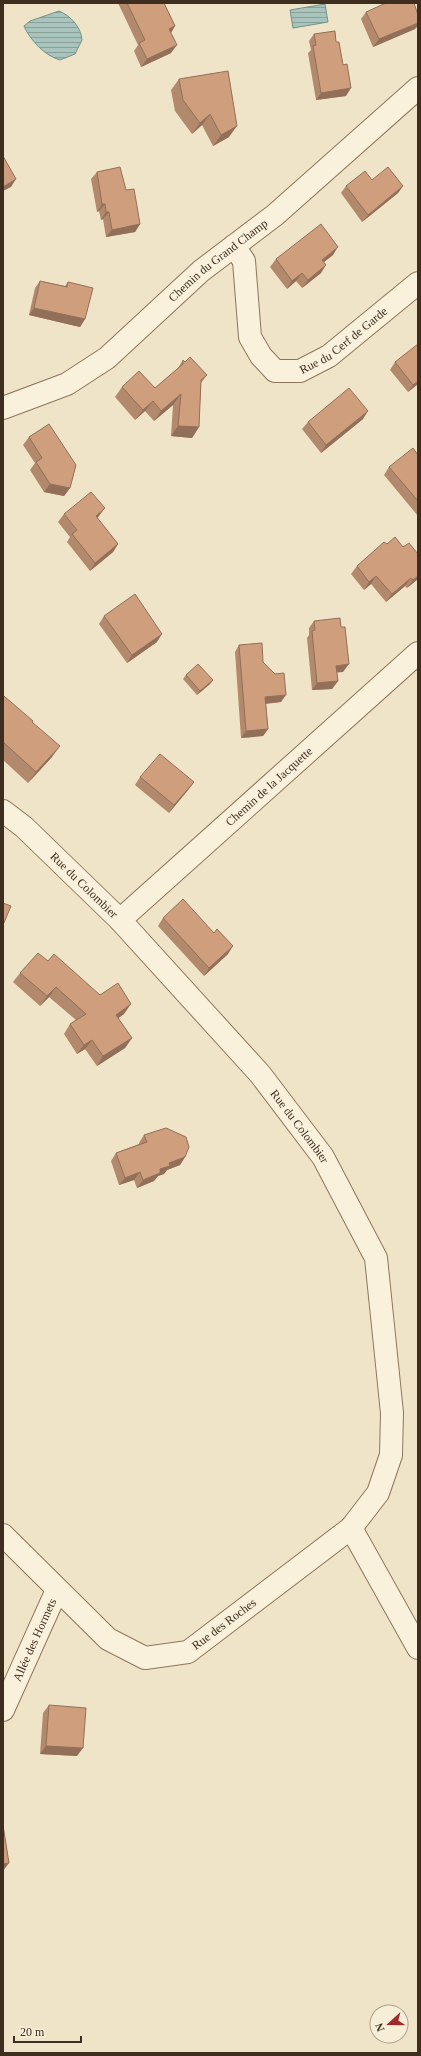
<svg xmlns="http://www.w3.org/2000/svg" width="421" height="2056" font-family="'Times New Roman',serif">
<defs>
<pattern id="water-rules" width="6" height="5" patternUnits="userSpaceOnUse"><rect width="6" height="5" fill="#a9c4bc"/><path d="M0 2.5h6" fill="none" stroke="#8ba098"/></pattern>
</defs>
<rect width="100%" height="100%" fill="#f0e4c8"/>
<!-- water -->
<g fill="url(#water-rules)" stroke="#6f938a">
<path d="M325,4L328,22L293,28L290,10Z"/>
<path d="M59,11C71,16 81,27 82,40L75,54L60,60C45,56 30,40 24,26L30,21Z"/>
</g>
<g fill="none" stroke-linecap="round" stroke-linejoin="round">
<defs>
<g id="minor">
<path id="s1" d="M234,246L244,261L250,337L261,356L275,371H300L329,356L418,283"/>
<path id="s2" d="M3,408L67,384L107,358L201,271L275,215L418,88"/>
<path id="s3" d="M3,811L24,827L120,920L260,1074L323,1157L376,1258L392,1413L391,1455L378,1493L351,1528L188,1652L145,1658L108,1639L3,1535"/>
<path id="s4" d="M120,920L418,653"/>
<path d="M351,1528L418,1648"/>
<path id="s5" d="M3,1710L57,1590"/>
</g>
</defs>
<!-- minor casing -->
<use href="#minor" stroke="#8d765c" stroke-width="24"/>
<!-- minor -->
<use href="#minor" stroke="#faf1dc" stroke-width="22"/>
</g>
<!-- wall -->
<g fill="#b2896c">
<path d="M118,3H164L175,26L171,33V53L141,67L134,51L138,45Z"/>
<path d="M366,12L415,29L373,47L361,19Z"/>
<path d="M314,34L336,42L346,96L316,100L308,53L311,50L309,41Z"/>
<path d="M179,79L229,137L213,146L202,125L192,134L175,111L171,90Z"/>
<path d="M97,172L126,190L140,224L135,232L106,237L103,219L101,220L99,211L97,212L91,179Z"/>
<path d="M372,180L403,186L398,193L362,222L341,193L346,186Z"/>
<path d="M333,255L324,262L321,273L302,288L296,281L287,289L270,267L276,259Z"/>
<path d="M40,281L65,286L68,282L85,319L80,327L29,315L35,288Z"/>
<path d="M183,360L185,362L207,375L201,383L199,427L192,438L171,436L173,405L154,421L145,411L135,420L115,397L122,387L155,388L178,368Z"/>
<path d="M395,362L418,384L408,392L390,370Z"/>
<path d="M363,419L321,453L302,429L308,422Z"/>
<path d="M29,437L70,488L64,496L44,492L30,470L35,463L23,445Z"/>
<path d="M418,455V516L384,475L389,467Z"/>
<path d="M64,514L99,516L97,518L118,544L113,552L90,571L67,542L70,537L58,522Z"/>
<path d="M387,544L403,547L418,554V579L407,588L405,586L386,602L371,584L364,590L351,574L357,566Z"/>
<path d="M104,616L157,642L127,663L99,624Z"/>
<path d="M314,621L343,672H337L338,681L332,689L312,690L307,638L309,635V628Z"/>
<path d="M239,645L263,662L281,702L266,704L268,729L263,736L241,738L235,652Z"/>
<path d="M186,675L213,680L210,684L197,695L183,679Z"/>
<path d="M3,697L32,723L52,757L28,783L3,760Z"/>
<path d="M140,777L194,782L188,790L169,813L135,785Z"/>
<path d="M163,918L228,954L204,976L158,926Z"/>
<path d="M48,961L100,995L124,1014L118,1018L132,1038L125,1048L97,1066L85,1049L77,1054L64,1034L70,1024L76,1020L49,997L40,1006L13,982L20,973Z"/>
<path d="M144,1135L185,1157L180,1165L167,1170L164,1174L158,1176L154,1181L137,1188L134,1180L119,1185L111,1161L116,1153L139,1144V1143Z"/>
<path d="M49,1705L77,1756L40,1754L43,1713Z"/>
</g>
<!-- shaded-wall -->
<g fill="#916f58">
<path d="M418,23V26L415,29L373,47L379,39Z"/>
<path d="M175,26L170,34L169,29Z"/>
<path d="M177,45L171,53L141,67L147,59Z"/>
<path d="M351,88L346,96L316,100L321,93Z"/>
<path d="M210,114L202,125L192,134L200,123Z"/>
<path d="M237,126L229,137L213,146L221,135Z"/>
<path d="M16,179L11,187L3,191V187Z"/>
<path d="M403,186L398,193L362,222L368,215Z"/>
<path d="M102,204H105L99,211L97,212Z"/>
<path d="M106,212H109L103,219L101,220Z"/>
<path d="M140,224L135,232L106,237L112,230Z"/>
<path d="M338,247L333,255L316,268L322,260Z"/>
<path d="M326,265L321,273L302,288L308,280Z"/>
<path d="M302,273L296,281L287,289L292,281Z"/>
<path d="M34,308L85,319L80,327L29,315Z"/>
<path d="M418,381V384L408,392L413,385Z"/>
<path d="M181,394L173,405L154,421L161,411Z"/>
<path d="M153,401L145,411L135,420L143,410Z"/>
<path d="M368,411L363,419L321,453L326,445Z"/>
<path d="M178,426L199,427L192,438L171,436Z"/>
<path d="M50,484L70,488L64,496L44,492Z"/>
<path d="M105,508L99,516L90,524L96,516Z"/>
<path d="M118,544L113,552L90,571L95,563Z"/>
<path d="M376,576L371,584L364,590L369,582Z"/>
<path d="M418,576V579L407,588L413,580Z"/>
<path d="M411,578L405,586L386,602L392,594Z"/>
<path d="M162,634L157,642L127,663L132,655Z"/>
<path d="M349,664L343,672L331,673L336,666Z"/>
<path d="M213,680L210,684L197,695L200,691Z"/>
<path d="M338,681L332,689L312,690L317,683Z"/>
<path d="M286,695L281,702L260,704L265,697Z"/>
<path d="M268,729L263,736L241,738L246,731Z"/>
<path d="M60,746L52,757L28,783L36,772Z"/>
<path d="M194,782L188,790L169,813L174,805Z"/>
<path d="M233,946L228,954L204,976L209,968Z"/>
<path d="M56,987L49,997L40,1006L47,996Z"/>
<path d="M131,1004L124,1014L109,1025L116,1015Z"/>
<path d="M132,1038L125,1048L97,1066L103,1056Z"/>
<path d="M92,1040L85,1049L77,1054L84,1045Z"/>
<path d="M185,1157L180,1165L167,1170L164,1174L158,1176L154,1181L137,1188L143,1180L160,1169L169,1163Z"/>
<path d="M140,1172L134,1180L119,1185L125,1178Z"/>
<path d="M46,1746L83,1748L77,1756L40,1754Z"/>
<path d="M9,1863L3,1871V1864Z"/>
</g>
<!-- building -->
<g fill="#cf9f7d" stroke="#916f58">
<path d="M127,3H164L175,26L169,29L177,45L147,59L139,43L145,40Z"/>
<path d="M386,3H414L418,15V23L379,39L366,12Z"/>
<path d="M335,31L336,42H339L343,65L347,64L351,88L321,93L313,46L316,45L314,34Z"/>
<path d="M228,71L237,126L221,135L210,114L200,123L183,100L179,79Z"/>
<path d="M3,156L16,179L3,187Z"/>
<path d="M120,167L126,190L134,189L140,224L112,230L109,212H106L105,204H102L97,172Z"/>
<path d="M388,167L403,186L368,215L346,186L365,171L372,180Z"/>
<path d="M321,224L338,247L322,260L326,265L308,280L302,273L292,281L276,259Z"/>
<path d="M40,281L67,287L68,282L93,288L85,319L34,308Z"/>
<path d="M418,344V381L413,385L395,362Z"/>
<path d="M190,357L207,375L201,380L199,427L178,426L181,394L161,411L153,401L143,410L122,387L139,371L155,388L183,364V360L185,362Z"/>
<path d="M349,388L368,411L326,445L308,422Z"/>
<path d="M49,424L76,465L70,488L50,484L36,462L42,458L29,437Z"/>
<path d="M413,448L418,455V501L389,467Z"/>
<path d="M91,492L105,508L96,516L118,544L95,563L72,534L77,530L64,514Z"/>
<path d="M395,537L403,547L409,543L418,554V576L413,580L411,578L392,594L376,576L369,582L357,566L384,542L387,544Z"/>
<path d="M135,594L162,634L132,655L104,616Z"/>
<path d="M340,618L341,627H345L349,664L336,666L338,681L317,683L312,631L315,630L314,621Z"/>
<path d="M262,643L263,662L275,674L284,673L286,695L265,697L268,729L246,731L239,645Z"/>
<path d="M198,664L213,680L200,691L186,675Z"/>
<path d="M4,696L33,721L32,722L60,746L36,772L3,742V697Z"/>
<path d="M160,754L194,782L174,805L140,777Z"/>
<path d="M183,899L214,933L217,929L233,946L209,968L163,918Z"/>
<path d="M3,903L11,906L3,925Z"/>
<path d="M38,953L48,961L54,954L100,995L118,983L131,1004L116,1015L132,1038L103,1056L92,1040L84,1045L70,1024L86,1014L56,987L47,996L20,973Z"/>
<path d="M166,1128L186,1137L189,1147L185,1157L169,1163L170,1166L160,1169V1173L143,1180L140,1172L125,1178L116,1153L147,1142L144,1135Z"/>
<path d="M49,1705L86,1708L83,1748L46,1746Z"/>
<path d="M3,1825L9,1863L3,1864Z"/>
</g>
<g text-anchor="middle" stroke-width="4" stroke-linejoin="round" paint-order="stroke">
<!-- street labels -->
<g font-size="12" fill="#3d2e20" stroke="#f7eed8">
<text dy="4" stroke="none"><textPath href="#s2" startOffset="264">Chemin du Grand Champ</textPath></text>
<text dy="4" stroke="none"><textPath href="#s1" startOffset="215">Rue du Cerf de Garde</textPath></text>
<text dy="4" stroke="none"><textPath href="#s4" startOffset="200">Chemin de la Jacquette</textPath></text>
<text dy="4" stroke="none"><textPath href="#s3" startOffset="110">Rue du Colombier</textPath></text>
<text dy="4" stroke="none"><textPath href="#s3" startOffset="434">Rue du Colombier</textPath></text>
<text transform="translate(224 1624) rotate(-37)" y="4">Rue des Roches</text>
<text dy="4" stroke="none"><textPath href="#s5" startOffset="77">Allée des Hormets</textPath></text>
</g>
</g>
<!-- border -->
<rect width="421" height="2056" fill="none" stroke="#3d2e20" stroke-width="8"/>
<!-- north arrow -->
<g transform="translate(389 2024) rotate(249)"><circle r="19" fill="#f7eed8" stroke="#ada18e"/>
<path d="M0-3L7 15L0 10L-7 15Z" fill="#9e2a2b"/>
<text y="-6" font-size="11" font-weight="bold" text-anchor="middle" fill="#3d2e20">N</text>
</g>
<!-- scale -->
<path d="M14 2036v6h67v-6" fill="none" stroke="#3d2e20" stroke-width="2"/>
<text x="20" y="2036" font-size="12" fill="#3d2e20" stroke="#f7eed8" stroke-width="3" paint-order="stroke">20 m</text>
</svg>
